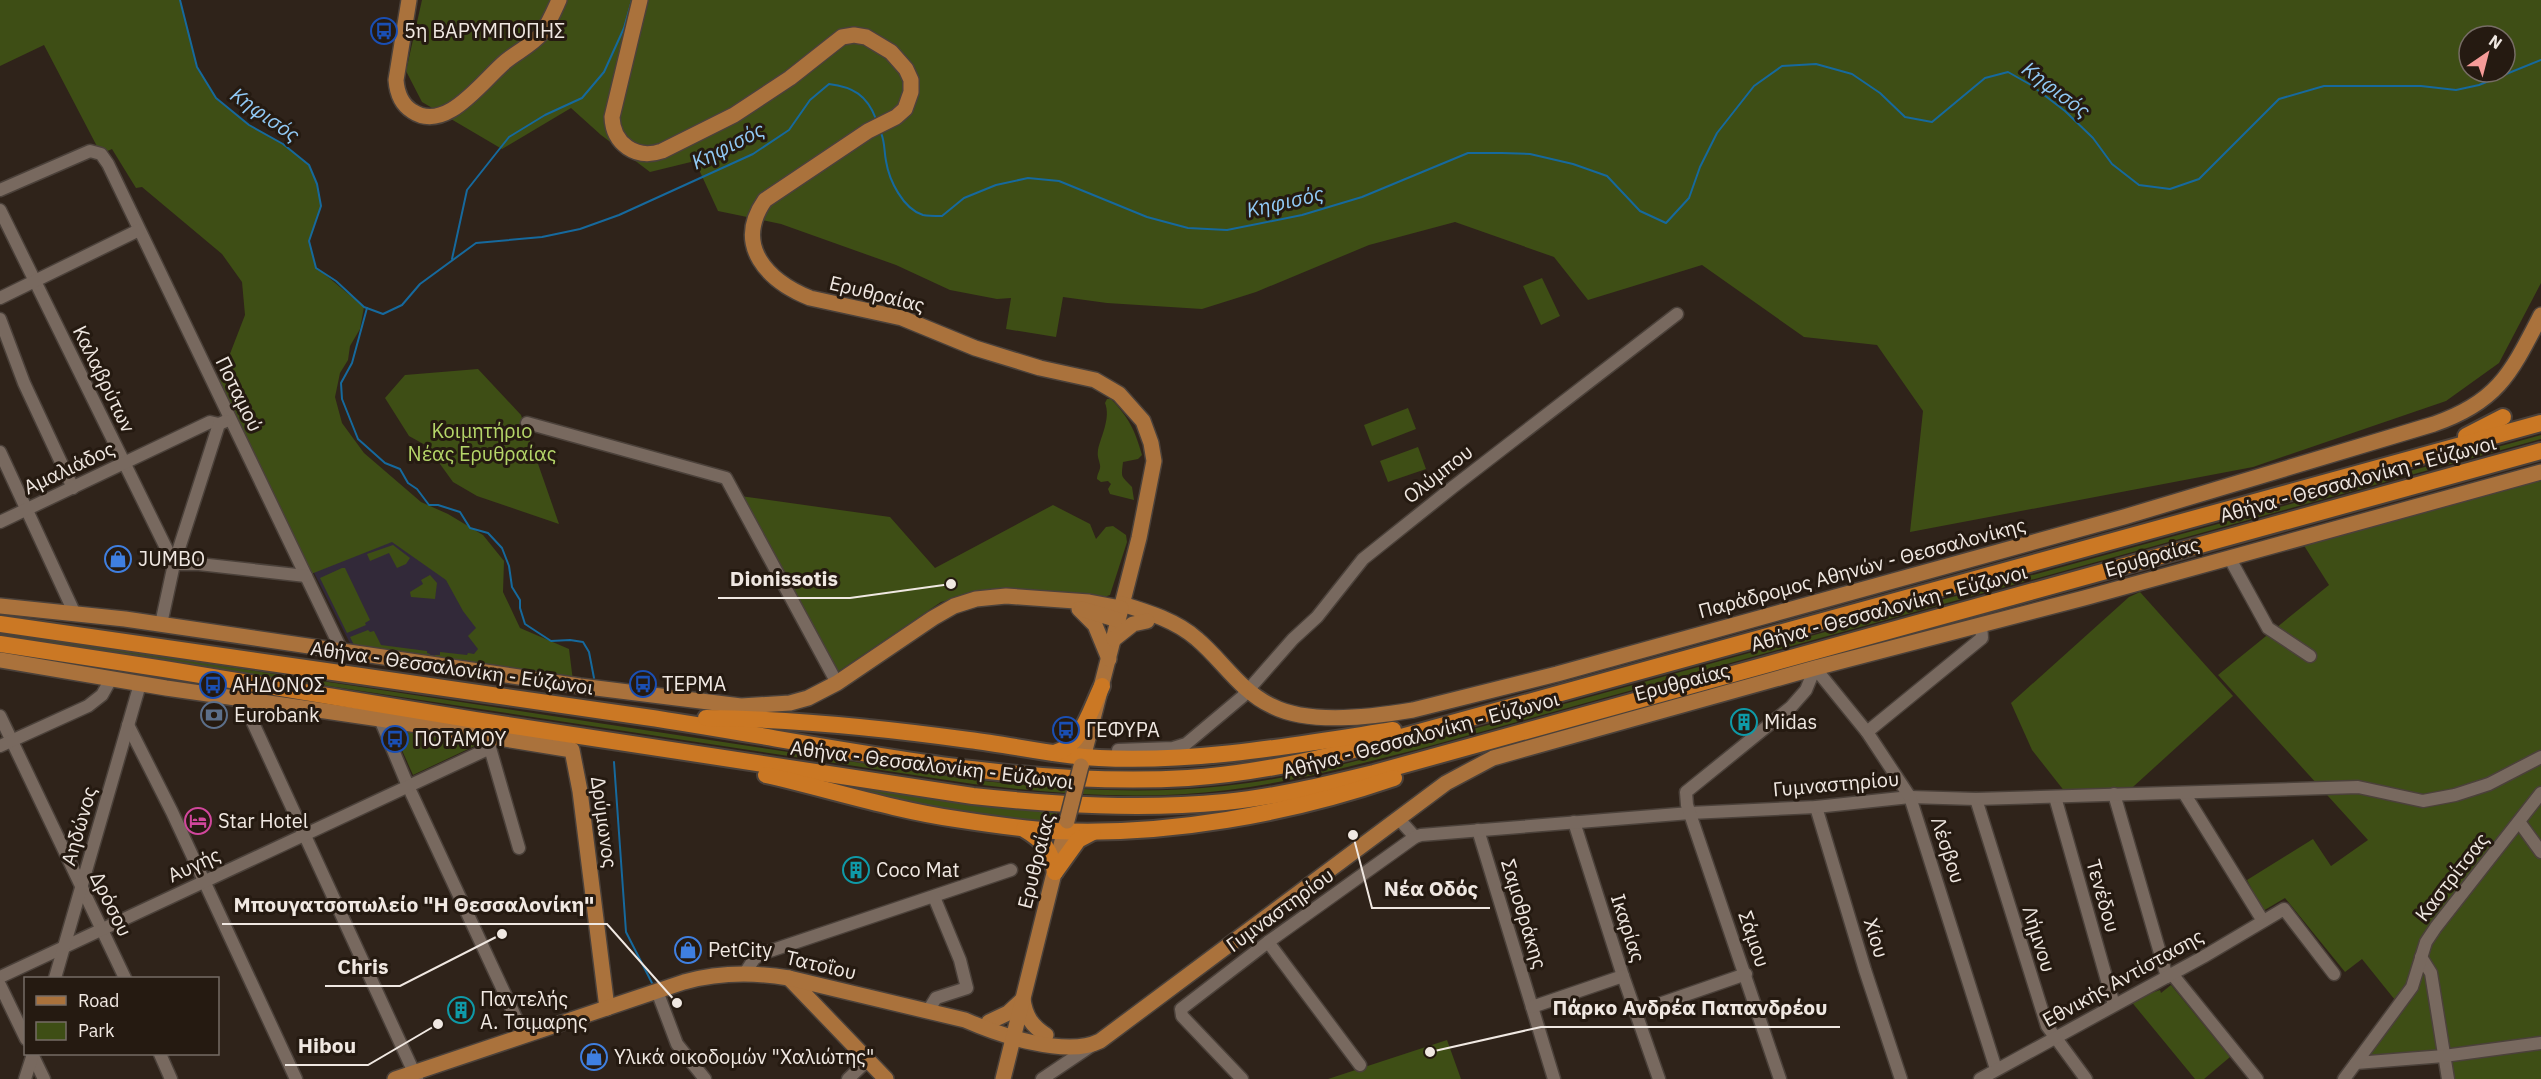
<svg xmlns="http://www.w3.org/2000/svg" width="2541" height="1079" font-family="'IBM Plex Sans',sans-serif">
<rect width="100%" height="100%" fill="#2f231a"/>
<!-- commercial -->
<path fill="#322939" d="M383,530L454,578L488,650L486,670L354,651L308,561Z"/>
<!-- green -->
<g fill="#3e4e15" fill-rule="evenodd">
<path d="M0,0H180L197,67L216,98L249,125L283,144L309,165L317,184L321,206L309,241L316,267L364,307L360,329L350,346L348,360L340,373L335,397L342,423L364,453L421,502L448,514L483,535L504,561L503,592L520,628L569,649L573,681L434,661L435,655H440V652L467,655L468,653L474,654L478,649L468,636L476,628L463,611L446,580L392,542L306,576L216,390L245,315L242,282L222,254L142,187L136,188L112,149L101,154L44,45L0,66Z"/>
<path d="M422,0H2541V283L2499,363L2446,401L2253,467L1910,532L1923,411L1877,345L1804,337L1702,265L1588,300L1554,257L1455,222L1369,245L1256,292L1202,309L1107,303L1063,297L1056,337L1006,329L1011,298L997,299L950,290L896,265L781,224L718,211L695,161L650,172L601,135L571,108L502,149L422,102L406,71ZM2469,36H2505V72H2469Z"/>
<path d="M1542,278L1560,316L1541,325L1523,286Z"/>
<path d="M478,369L521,415L559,524L477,496L453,482L427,446L409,436L385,398L405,375Z"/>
<path d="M1107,399H1111C1129,418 1135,430 1142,455L1138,459L1123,462C1121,479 1121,475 1132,487L1134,500L1110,494L1108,489L1111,484L1108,481L1101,482L1097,479C1097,473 1101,470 1100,465C1099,459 1097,457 1098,450C1101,436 1111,418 1105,403Z"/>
<path d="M1408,408L1416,429L1372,446L1364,425Z"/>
<path d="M2541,435V439L1419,749C1355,765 1293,782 1228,790C1143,801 1057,794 973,784L0,636V632L973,780C1057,789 1141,795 1224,786C1273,781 1321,770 1368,758Z"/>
<path d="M1418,447L1426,469L1388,482L1380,461Z"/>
<path d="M2541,480V1079H2446L2443,1056L2357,1062L2399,1005L2362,959L2345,972L2285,898L2263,911L2247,880L2313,839L2331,866L2368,840L2218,675L2329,585L2303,544Z"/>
<path d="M740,496L890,517L935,568L1053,505L1090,524L1096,539L1106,527L1113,526L1126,535L1127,542L1110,595L1095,600L974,593L941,602L836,673Z"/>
<path d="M393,545L410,558L406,564L397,568L389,553L370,561L367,554Z"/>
<path d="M342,568H345L370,620L365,623L366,625L347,633L320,578Z"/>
<path d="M430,575L437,583L435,599L411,597L410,592L423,584L421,580Z"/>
<path d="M2140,592L2233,696L2123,796L2069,797L2032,750L2011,703L2129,597Z"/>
<path d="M368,630L370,632L374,631L381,645L427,651V653L430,654L429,660L356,649L350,637Z"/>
<path d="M396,730L481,742V743L413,775L394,732Z"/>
<path d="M787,772L1058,809L1055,824L939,810Z"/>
<path d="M2171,985L2230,1057L2204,1079H2195L2130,1000L2160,990L2161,993Z"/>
<path d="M1447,1040L1461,1079H1328Z"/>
</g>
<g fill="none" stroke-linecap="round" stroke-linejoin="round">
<!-- stream -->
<g stroke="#16699d" stroke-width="2">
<path d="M180,0L197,67L216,98L249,125L283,144L309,165L317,184L321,206L309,241L316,268L336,281L364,307L383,314L402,305L420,284L476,243L542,237L580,229L619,215L753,154L789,130L810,100L829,84C853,87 867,95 876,119"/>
<path d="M881,133C885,142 884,151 886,161C889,180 903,209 923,215C928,216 936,216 942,216L964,198L996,185L1028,178L1059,181L1147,217L1188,228L1227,230L1302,215L1362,197L1468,153H1502L1530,154L1573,164L1607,176L1640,211L1666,223L1689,198L1700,167L1717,133L1754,86L1782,66L1816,64L1852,74L1880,93L1905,117L1932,122L1985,78L2008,72L2031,85L2065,111L2093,138L2112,164L2139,185L2170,189L2199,179L2279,99L2324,86H2421L2456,90L2479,85L2541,60"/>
<path d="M452,259L467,190L509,137L545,115L582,98L604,72L624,28L632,0"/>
<path d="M367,308L352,363L341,383L342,399L358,439L385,463L400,469L408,483L417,489L429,505H438L460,512L470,528L488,533L502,548L509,566L512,587L520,600V608L525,624L551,641L570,640L583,642L589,652L594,678"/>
<path d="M614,762L626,932L653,985"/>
</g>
<defs>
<g id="minor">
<path d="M0,190L90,151L101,154L108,164L342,651"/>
<path d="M0,210L174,564H199L306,576"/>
<path d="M0,298L139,230"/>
<path d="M0,319L24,383L73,488"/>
<path d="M527,423L726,478L837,683"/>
<path d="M0,452L74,612"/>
<path d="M0,522L210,422L219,424"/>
<path d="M2229,557L2268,628L2310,656"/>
<path d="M161,624L174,564L219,424L226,421"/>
<path d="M242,699L417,1079"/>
<path d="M0,716L125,978"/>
<path d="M380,719L408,786L524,1035"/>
<path d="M128,725L172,812L296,1079"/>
<path d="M1867,732L1982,638L1981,624"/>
<path d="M0,746L88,706L102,695L111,679"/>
<path d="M490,748L519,848"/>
<path d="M1118,750L1173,748L1186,744L1242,697L1293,639L1317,617L1363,559L1453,487L1677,314"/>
<path d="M2184,793L2263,921"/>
<path d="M2114,794L2167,977"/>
<path d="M2055,797L2114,1005"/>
<path d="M1976,799L2047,1026L2086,1079"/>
<path d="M1816,807L1865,970L1901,1079"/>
<path d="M1398,818L1415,837"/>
<path d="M1574,822L1623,976L1659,1079"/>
<path d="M2520,823L2541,852"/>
<path d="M1478,830L1554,1079"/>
<path d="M1268,942L1360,1065"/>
<path d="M2421,957L2431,973L2448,1079"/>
<path d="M745,973L754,959L761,954L1011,870"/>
<path d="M2172,974L2257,1079"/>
<path d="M0,977L490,748L491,736"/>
<path d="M55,978L140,684"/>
<path d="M0,985L26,1039"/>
<path d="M657,991L677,1044L705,1079"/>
<path d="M1532,1007L1623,976"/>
<path d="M928,1011L936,998L967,988L960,960L934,897"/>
<path d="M1636,1012L1746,974"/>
<path d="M32,1054L44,1079"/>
<path d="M160,1054L171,1079"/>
<path d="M2356,1063L2444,1056L2541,1043"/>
<path d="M25,1079L33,1054"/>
<path d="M848,1079L868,1060"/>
<path d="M1042,1079L1091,1046"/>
<path d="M1242,1079L1182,1016L1181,1009L1268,942L1415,837L1421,835L1690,813L1816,807L1910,797L1976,799L2358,787L2423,801L2455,795L2489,784L2541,757"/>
<path d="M1780,1079L1687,805L1686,792L1791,707L1806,690L1815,668L1867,732L1910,797L1996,1069"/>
<path d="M1980,1079L2203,957L2284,909L2334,974"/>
<path d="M2344,1079L2412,987L2426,942L2436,927L2541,793"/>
</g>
<g id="major">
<path d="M409,0L396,80C397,93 401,104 412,111C446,134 482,81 506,61C517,52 532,45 542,33C549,23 554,11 559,0"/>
<path d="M640,0L612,117C613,144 636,160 662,151L734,115L790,78L842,37L854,35L866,37L891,52L906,69L911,80V92L905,109L896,117L868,131L765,200C733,246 768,281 810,298L902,318L975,348L1040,368L1095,380L1119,394L1143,421L1151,443L1154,461L1139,538L1081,766"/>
<path d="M1122,604C1148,612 1177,621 1197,639C1223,661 1240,691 1272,706C1309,725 1372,717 1413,710L1557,674L2124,517L2434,424C2498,402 2511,373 2541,315"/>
<path d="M0,606L125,619L580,686L741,706L790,703L808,698L837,683L933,618L954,606L976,599L1006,596L1089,602L1121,608"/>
<path d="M1079,609L1095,625L1109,659"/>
<path d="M1082,609L1118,620"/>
<path d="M1114,639L1133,624L1147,621"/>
<path d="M0,660L166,688L380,719L572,750L580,791L607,1008"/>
<path d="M789,978L886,1079"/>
<path d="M1023,999C1025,1016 1032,1026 1046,1035"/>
<path d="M989,1022L1008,1013L1021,1001"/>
<path d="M395,1079L684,982C720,972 753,972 789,978L965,1020C999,1035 1066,1058 1100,1041L1446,783L1493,758L1815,668L2084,598L2541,472"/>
<path d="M1003,1079L1067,821"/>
</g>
<g id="highway">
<path d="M2466,436L2503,417"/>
<path d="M0,624C215,656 430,685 645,717C821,743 1009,789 1188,778C1248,774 1307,762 1365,747L2541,423"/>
<path d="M0,644L164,669L475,720L973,796C1057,805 1141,810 1225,802C1275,797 1325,785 1374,773L2541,451"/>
<path d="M706,718C793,719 882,728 969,740C1012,745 1056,756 1099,758C1197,763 1296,745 1393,730"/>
<path d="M1054,753C1081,747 1091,708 1102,686"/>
<path d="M766,775C828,789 893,810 956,819C988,824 1022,829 1055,831C1167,836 1289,814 1394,778"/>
<path d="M1024,829C1043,840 1051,850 1055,872"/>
<path d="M1055,872L1078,840L1093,832"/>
</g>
</defs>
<!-- minor casing -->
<use href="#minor" stroke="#4b413a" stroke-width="15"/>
<!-- major casing -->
<use href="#major" stroke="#4b413a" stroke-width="18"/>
<!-- highway casing -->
<use href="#highway" stroke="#4b413a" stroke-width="20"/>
<!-- minor -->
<use href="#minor" stroke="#78695f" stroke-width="12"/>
<!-- major -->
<use href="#major" stroke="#aa723c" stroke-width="15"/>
<!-- highway -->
<use href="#highway" stroke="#cb7824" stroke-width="16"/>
<defs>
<path id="major-bridge" d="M1067,821L1081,766"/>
</defs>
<!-- major-bridge casing -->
<use href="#major-bridge" stroke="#4b413a" stroke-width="18" stroke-linecap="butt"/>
<!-- major-bridge -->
<use href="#major-bridge" stroke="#aa723c" stroke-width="15"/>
</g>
<!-- icons -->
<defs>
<symbol id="bus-ring" viewBox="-11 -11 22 22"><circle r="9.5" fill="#251a11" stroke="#1a4fb4" stroke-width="1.5"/><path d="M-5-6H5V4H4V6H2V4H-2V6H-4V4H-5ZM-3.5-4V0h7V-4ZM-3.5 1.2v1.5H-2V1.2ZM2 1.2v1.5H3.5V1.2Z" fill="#1a4fb4"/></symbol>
<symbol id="shop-ring" viewBox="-11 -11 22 22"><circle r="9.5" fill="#251a11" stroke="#3f7fe0" stroke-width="1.5"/><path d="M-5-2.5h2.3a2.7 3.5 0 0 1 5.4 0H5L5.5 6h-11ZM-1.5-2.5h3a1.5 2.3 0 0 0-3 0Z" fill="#3f7fe0"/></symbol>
<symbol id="bank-ring" viewBox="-11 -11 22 22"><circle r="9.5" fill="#251a11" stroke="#5c6f8a" stroke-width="1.5"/><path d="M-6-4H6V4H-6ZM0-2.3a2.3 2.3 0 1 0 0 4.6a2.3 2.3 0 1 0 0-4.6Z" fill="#5c6f8a"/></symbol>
<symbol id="building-ring" viewBox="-11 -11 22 22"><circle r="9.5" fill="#251a11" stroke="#0f9aa8" stroke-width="1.5"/><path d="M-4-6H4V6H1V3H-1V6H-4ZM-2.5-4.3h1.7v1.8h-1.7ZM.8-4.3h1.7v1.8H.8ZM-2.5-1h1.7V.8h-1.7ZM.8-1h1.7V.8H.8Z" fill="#0f9aa8"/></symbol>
<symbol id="hotel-ring" viewBox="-11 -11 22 22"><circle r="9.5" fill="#251a11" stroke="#d1479c" stroke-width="1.5"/><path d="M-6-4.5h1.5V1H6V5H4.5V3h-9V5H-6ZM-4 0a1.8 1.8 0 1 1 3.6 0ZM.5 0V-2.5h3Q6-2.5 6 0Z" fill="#d1479c"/></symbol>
</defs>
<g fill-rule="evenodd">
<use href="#bus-ring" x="369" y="16" width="30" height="30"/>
<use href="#shop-ring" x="103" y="544" width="30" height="30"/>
<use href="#bus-ring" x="628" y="669" width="30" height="30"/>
<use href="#bus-ring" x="198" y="670" width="30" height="30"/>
<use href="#bank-ring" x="199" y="700" width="30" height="30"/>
<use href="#building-ring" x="1729" y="707" width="30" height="30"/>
<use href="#bus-ring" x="1051" y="715" width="30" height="30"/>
<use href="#bus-ring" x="380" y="724" width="30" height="30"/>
<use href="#hotel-ring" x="183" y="806" width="30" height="30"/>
<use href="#building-ring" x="841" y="855" width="30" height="30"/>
<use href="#shop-ring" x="673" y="935" width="30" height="30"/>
<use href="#building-ring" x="446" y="995" width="30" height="30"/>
<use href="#shop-ring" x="579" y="1042" width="30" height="30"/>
</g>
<g text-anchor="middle" stroke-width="6" stroke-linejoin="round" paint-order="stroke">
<!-- poi labels -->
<g font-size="20" fill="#f0e8e2" stroke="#251a11" text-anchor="start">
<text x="404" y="38">5η ΒΑΡΥΜΠΟΠΗΣ</text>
<text x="138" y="566">JUMBO</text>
<text x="662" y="691">ΤΕΡΜΑ</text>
<text x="232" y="692">ΑΗΔΟΝΟΣ</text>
<text x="234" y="722">Eurobank</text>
<text x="1764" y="729">Midas</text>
<text x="1086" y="737">ΓΕΦΥΡΑ</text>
<text x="414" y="746">ΠΟΤΑΜΟΥ</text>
<text x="218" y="828">Star Hotel</text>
<text x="876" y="877">Coco Mat</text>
<text x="708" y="957">PetCity</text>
<text x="480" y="1006">Παντελής<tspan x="480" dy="23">Α. Τσιμαρης</tspan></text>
<text x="614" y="1064">Υλικά οικοδομών "Χαλιώτης"</text>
</g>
<!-- street labels -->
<g font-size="20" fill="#f0e8e2" stroke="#251a11">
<text transform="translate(877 294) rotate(14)" y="7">Ερυθραίας</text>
<text transform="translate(104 379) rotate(64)" y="7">Καλαβρύτων</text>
<text transform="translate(239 394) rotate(64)" y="7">Ποταμού</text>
<text transform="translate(69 468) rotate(-25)" y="7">Αμαλιάδος</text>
<text transform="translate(1438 474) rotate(-38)" y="7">Ολύμπου</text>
<text transform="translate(2358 479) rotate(-15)" y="7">Αθήνα - Θεσσαλονίκη - Εύζωνοι</text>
<text transform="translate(2152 557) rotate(-16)" y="7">Ερυθραίας</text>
<text transform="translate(1862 568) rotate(-15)" y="7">Παράδρομος Αθηνών - Θεσσαλονίκης</text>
<text transform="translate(1889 608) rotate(-15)" y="7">Αθήνα - Θεσσαλονίκη - Εύζωνοι</text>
<text transform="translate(452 668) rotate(8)" y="7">Αθήνα - Θεσσαλονίκη - Εύζωνοι</text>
<text transform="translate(1682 682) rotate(-15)" y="7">Ερυθραίας</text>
<text transform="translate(1421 735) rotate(-15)" y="7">Αθήνα - Θεσσαλονίκη - Εύζωνοι</text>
<text transform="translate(932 765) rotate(7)" y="7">Αθήνα - Θεσσαλονίκη - Εύζωνοι</text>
<text transform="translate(1836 784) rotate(-5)" y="7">Γυμναστηρίου</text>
<text transform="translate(604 822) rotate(82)" y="7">Δρύμωνος</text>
<text transform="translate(79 826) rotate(-74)" y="7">Αηδώνος</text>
<text transform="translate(1948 850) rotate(72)" y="7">Λέσβου</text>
<text transform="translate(1036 861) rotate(-76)" y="7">Ερυθραίας</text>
<text transform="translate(194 865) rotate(-25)" y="7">Αυγής</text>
<text transform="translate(2452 877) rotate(-52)" y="7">Καστρίτσας</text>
<text transform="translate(2103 896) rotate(74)" y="7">Τενέδου</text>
<text transform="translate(111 904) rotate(64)" y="7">Δρόσου</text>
<text transform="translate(1280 910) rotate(-36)" y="7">Γυμναστηρίου</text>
<text transform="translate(1524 914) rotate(73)" y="7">Σαμοθράκης</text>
<text transform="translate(1628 928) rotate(72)" y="7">Ικαρίας</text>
<text transform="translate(1876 938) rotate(73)" y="7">Χίου</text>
<text transform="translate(1754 939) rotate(71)" y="7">Σάμου</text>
<text transform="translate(2039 939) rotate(73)" y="7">Λήμνου</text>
<text transform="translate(821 965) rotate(13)" y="7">Τατοΐου</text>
<text transform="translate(2123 978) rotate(-29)" y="7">Εθνικής Αντίστασης</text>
</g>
<!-- park labels -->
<g font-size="20" fill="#b5d669" stroke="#251a11">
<text x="482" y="438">Κοιμητήριο<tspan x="482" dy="23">Νέας Ερυθραίας</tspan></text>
</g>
<!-- water labels -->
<g font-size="21" font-style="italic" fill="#91c9f5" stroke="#251a11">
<text transform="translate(2056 90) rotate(37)" y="7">Κηφισός</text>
<text transform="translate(265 115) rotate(35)" y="7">Κηφισός</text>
<text transform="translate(728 146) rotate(-27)" y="7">Κηφισός</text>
<text transform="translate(1285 202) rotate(-13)" y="7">Κηφισός</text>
</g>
</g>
<!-- callouts -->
<path fill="none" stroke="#f0e8e2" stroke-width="2" d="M951 584L850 598H718M1353 835L1372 908H1490M677 1003L607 924H222M502 934L400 986H325M1430 1052L1541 1027H1840M438 1024L368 1065H285"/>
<g fill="#f0e8e2" stroke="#251a11" stroke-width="2">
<circle cx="951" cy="584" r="6"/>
<circle cx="1353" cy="835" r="6"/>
<circle cx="677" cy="1003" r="6"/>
<circle cx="502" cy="934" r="6"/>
<circle cx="1430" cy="1052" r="6"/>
<circle cx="438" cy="1024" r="6"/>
</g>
<g font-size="21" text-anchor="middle" font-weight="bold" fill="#f0e8e2" stroke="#251a11" stroke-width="6" stroke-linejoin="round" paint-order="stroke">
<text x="784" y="586">Dionissotis</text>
<text x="1431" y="896">Νέα Οδός</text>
<text x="414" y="912">Μπουγατσοπωλείο "Η Θεσσαλονίκη"</text>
<text x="363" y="974">Chris</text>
<text x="1690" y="1015">Πάρκο Ανδρέα Παπανδρέου</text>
<text x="327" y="1053">Hibou</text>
</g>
<!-- legend -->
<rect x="24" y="977" width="195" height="78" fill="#251a11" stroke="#766c65" stroke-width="1.5"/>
<rect x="36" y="996" width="30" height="9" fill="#aa723c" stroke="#766c65" stroke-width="1.5"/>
<text x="78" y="1007" font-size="18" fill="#f0e8e2">Road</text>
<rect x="36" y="1022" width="30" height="18" fill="#3e4e15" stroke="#766c65" stroke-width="1.5"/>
<text x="78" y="1037" font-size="18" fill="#f0e8e2">Park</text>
<!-- north arrow -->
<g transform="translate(2487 54) rotate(35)"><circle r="28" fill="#251a11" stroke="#766c65" stroke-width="1.5"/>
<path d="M0-4.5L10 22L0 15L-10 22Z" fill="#f59b98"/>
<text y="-9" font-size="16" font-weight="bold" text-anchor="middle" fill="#f0e8e2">N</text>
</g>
</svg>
